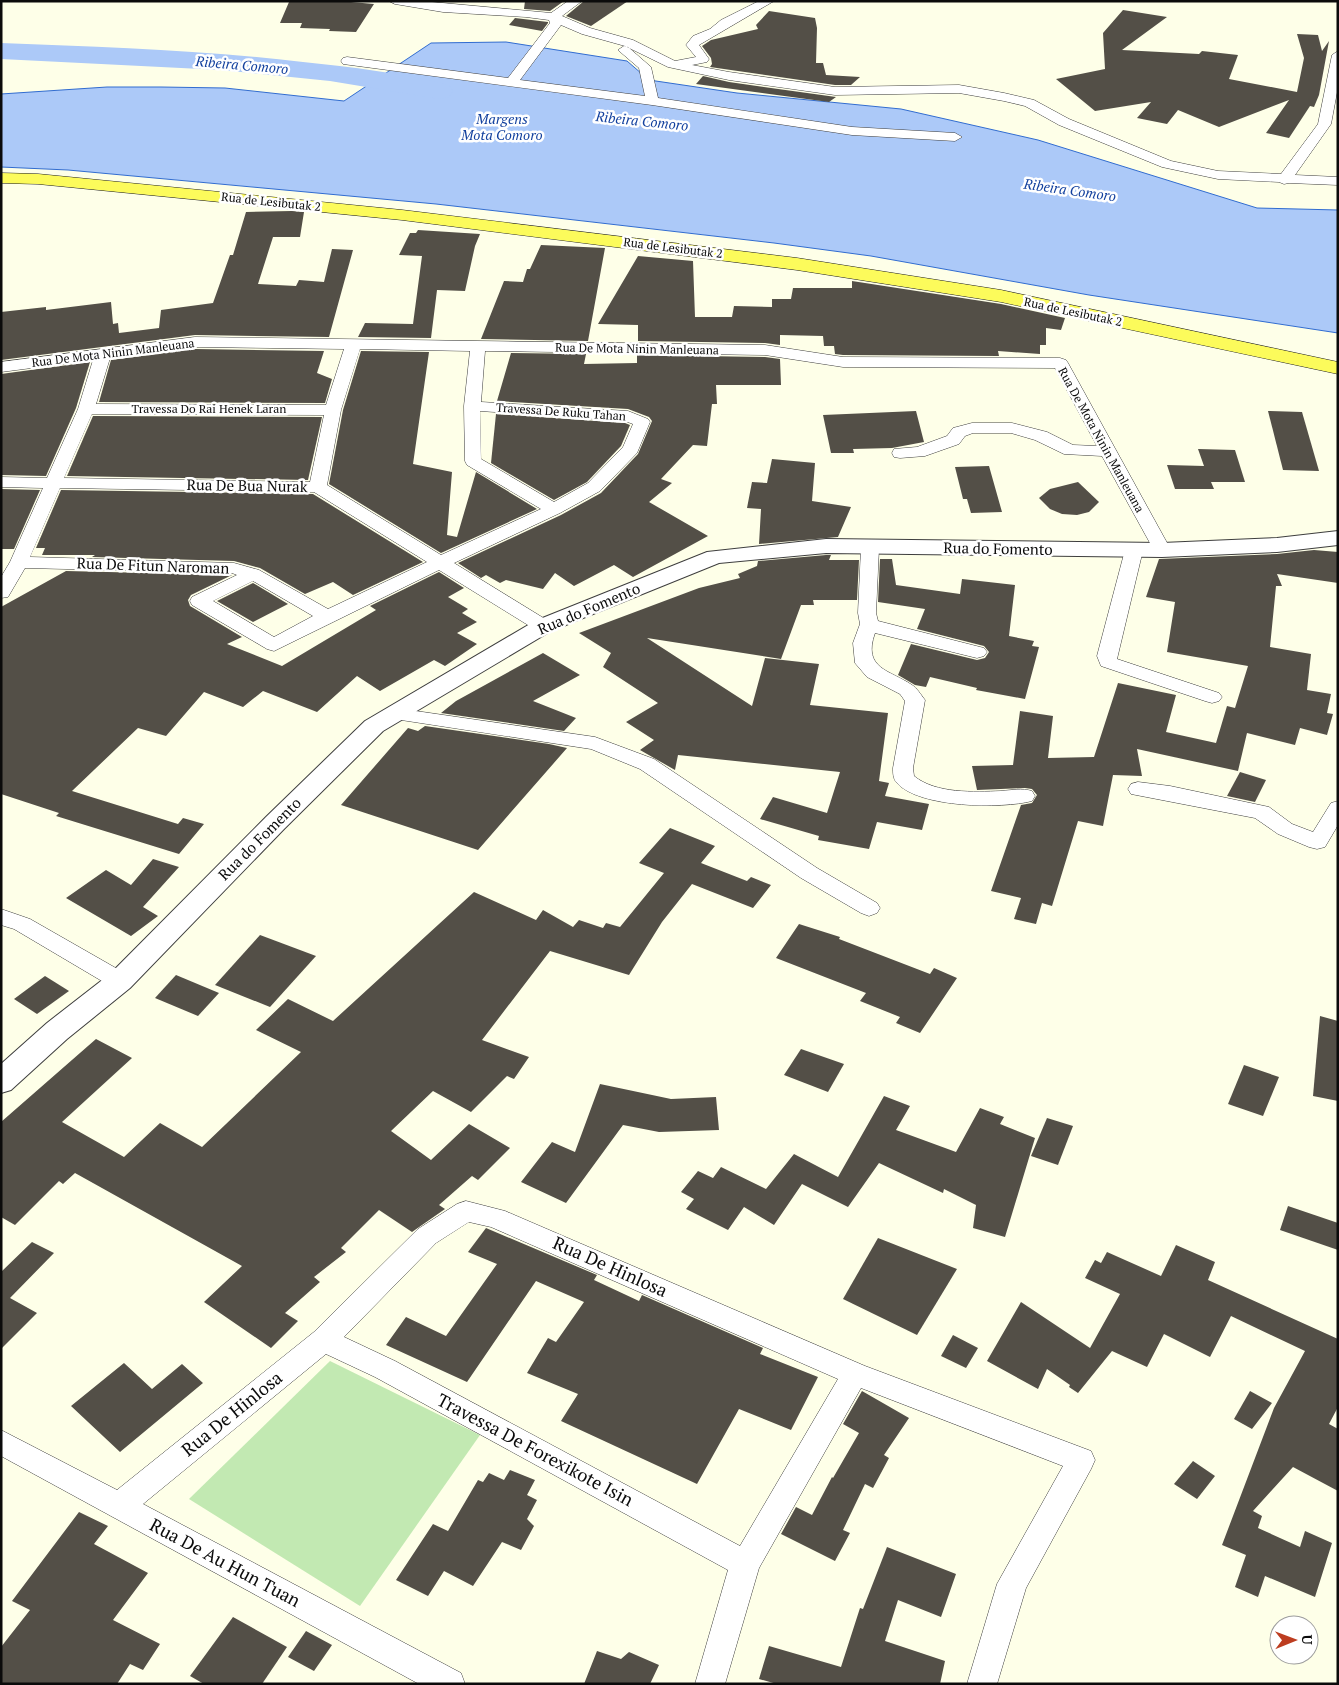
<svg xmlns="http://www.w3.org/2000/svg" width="1339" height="1685" font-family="'PT Serif',serif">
<rect width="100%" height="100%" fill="#feffe8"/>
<!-- green -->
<path fill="#c2e9b2" d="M330,1361L480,1435L360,1606L189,1499Z"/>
<!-- water -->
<path fill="#acc9f8" stroke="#316cd0" d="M506,42L627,61L649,80L737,93L901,109L1038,140L1257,208L1338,210V333L1089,295L871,256L774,243L436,204L68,170L1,167V94L107,87H161L225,88L344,101L431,43Z"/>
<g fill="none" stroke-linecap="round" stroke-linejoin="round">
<!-- river -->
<path fill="#acc9f8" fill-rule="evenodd" d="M1,43C102,47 203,50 303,62C352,67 401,73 449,85L453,91L449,97L439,99L330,81L221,70L1,59Z"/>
</g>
<!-- building -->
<g fill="#534f47">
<path d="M525,1H564L550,11L524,9Z"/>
<path d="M584,1H628L591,26L566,16Z"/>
<path d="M289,2H351L374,4L356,32L329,31L330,29L300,28L302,23H280Z"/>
<path d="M1123,10L1167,17L1122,50L1199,54L1202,51L1238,55L1229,79L1297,92L1304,58L1297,34L1318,35L1322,51L1329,41L1319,95L1314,107L1310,106L1289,138L1266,133L1289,100L1219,127L1178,110L1167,124L1137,118L1151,102L1095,111L1056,79L1105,69L1103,33Z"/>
<path d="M769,11L815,18L817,28L816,63H823L826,75L860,77L851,85H835L710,67L712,64L711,58L702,46L711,40L758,29L756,25Z"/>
<path d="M515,18L548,22V23L542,31L509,25Z"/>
<path d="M703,76L729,82L836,97L829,102L696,84Z"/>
<path d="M292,211L304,212L300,237H273L258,284L296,286L299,280L324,282L332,249L353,250L329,337L195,335L1,360V312L46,307V310L111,302L113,324L118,323L119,333L159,328L161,310L213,303L230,255H233L246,212Z"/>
<path d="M418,230L480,234L475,246L465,291L437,290L431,338L358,337L365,323L413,324L422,256L399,255L410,233H416Z"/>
<path d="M541,245L605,248L588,341L481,339L504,281L523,282L527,269H530Z"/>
<path d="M638,256L693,261L695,317H732L734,306L772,307V299H791L793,288H852V281L1001,304L1065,318L1061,330L1046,328V345H1040V354L998,351L999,356L843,355L835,354L834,346H824L823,336L780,335V345L765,343L638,341V325L598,324Z"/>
<path d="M195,349L324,351L317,373L332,379L325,403L99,402L111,360Z"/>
<path d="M361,351L429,352L413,464L452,472L447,535L457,537L476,472L537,509L441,553L329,484L343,410Z"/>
<path d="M511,353L586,354L584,364L637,363V355L765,357L780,359L781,385H716L717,404H712L707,446L693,445L661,479L672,483L649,502L708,536L633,577L614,565L574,586L555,573L543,589L506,580L500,583L486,575L481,578L458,563L561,515L601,493L638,454L652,421L649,417L628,409L497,401Z"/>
<path d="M90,362L76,408L46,476L1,475V374Z"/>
<path d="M916,411L924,442L892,448L853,449L854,453H831L823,415Z"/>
<path d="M1268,411L1302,412L1319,471L1283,470Z"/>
<path d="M496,414L625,423L630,425L621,446L587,482L554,500L491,463Z"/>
<path d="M93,416L322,417L308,480L67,476Z"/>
<path d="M1198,449L1235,450L1245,482H1211L1214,489H1175L1167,465L1204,466Z"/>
<path d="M772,459L815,463L812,501L851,507L838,537L759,544L761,509L747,508L752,482L767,483Z"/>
<path d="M989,466L1002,512L971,513L967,499H963L955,467Z"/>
<path d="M1078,482L1099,502L1089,512L1077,515L1062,514L1050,509L1039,498L1050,489Z"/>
<path d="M1,489L40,490L14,549H1Z"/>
<path d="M61,490L313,494L423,562L353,595L333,582L305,594L260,568L234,561L92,557L95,555H42L45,548H36Z"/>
<path d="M1314,550L1338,552V583L1277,574L1282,586H1276L1270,647L1311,654L1307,690L1331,694L1327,713L1333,714L1327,735L1300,728L1295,745L1247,733L1238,771L1137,749L1142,776L1113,775L1103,826L1078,821L1052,906L1042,903L1036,924L1014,919L1021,898L991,891L1021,805L1032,803L1037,795L1032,789L1025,788L977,790L972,766L1013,765L1020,711L1053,716L1048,758L1094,757L1118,683L1176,695L1166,732L1216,743L1227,706L1235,708L1248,666L1167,652L1175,602L1146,597L1159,559L1277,554Z"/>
<path d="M826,555H831L829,560H859L857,600H813L814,605H801L781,659L647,638L752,706L765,658L819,664L810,705L888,713L879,781L889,783L885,796L929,804L922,830L877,822L869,849L818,840L819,836L760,819L773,797L827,813L840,772L678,755L675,770L640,750L654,740L626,722L658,703L603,667L611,653L579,633L699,588L740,578L738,574L757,566L758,561Z"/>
<path d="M880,559H892L896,585L960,594L962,579L1015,585L1009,636L1034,641L1032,646L1039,647L1025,699L976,690L977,688L930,677L926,687L915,685L898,675L911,644L977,660L985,658L989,652L984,646L917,629L925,609L878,602Z"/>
<path d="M66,571L232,575L191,595L188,600L190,606L242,637L227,644L282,666L376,610L370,606L439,572L464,588L448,597L468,609L462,613L477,622L457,633L477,644L445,666L434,660L380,691L357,676L317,712L263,691L243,707L204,692L166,736L138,728L72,791L178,824L183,818L204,824L179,854L56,816L59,813L1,794V607Z"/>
<path d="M253,583L288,604L253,622L217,601Z"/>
<path d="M543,653L580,675L533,701L576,718L564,731L441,713L456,701Z"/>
<path d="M425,726L549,744L567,748L478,850L341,805L408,728L418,731Z"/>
<path d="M1240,772L1266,780L1255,802L1227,796Z"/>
<path d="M670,828L715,846L701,863L747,881L751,877L771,885L753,908L692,884L662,922L629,975L550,951L482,1040L529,1057L514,1079L507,1076L471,1112L433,1091L391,1131L431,1160L469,1124L510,1148L478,1180L472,1176L439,1205L445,1209L412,1232L379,1210L341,1248L346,1252L314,1277L320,1282L285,1313L298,1321L271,1348L204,1302L242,1266L75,1173L63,1184L59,1181L15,1225L1,1217V1122L96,1039L132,1058L62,1122L124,1157L160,1123L202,1147L301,1052L256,1030L288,999L333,1021L474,892L536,920L543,910L573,927L579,920L603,928L606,923L620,927L664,873L639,863Z"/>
<path d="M153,859L179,867L143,907L158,916L131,936L66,898L106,870L131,885Z"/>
<path d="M799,924L840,937L839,939L930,974L934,968L957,978L920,1033L896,1023L900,1017L860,1001L866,993L776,958Z"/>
<path d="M260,935L316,956L270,1007L215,985Z"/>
<path d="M176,975L219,993L198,1016L155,998Z"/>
<path d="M45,976L69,991L37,1014L14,999Z"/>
<path d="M1320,1016L1338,1021V1101L1313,1096Z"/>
<path d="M801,1049L844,1064L828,1092L784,1075Z"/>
<path d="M1244,1065L1279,1077L1263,1116L1228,1104Z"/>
<path d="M600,1084L671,1099L716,1097L719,1130L659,1132L623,1125L566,1203L521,1182L552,1142L575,1152Z"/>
<path d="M884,1096L910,1106L896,1130L956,1152L980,1108L1004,1117L1000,1124L1035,1138L1005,1237L973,1228L976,1205L944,1189L943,1193L879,1163L848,1207L802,1184L774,1225L744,1207L728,1230L686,1209L694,1199L681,1192L698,1171L713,1178L721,1167L766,1189L794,1154L838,1177Z"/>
<path d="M1047,1118L1073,1126L1058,1165L1031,1156Z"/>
<path d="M1288,1206L1338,1223V1250L1280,1230Z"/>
<path d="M486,1228L597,1275L594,1280L639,1301L642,1295L763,1348L760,1354L818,1377L791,1430L739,1409L697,1484L561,1421L578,1394L527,1373L548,1338L556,1342L584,1302L536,1281L467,1382L386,1345L406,1317L446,1336L497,1264L468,1252Z"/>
<path d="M878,1238L957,1269L917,1335L843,1299Z"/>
<path d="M32,1242L54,1253L10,1298L37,1313L1,1349V1272Z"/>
<path d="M1176,1245L1215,1262L1208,1280L1338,1339V1407L1329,1424L1338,1429V1491L1293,1467L1253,1511L1262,1516L1258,1528L1300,1547L1305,1531L1332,1543L1315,1597L1265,1576L1258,1597L1235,1587L1246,1555L1222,1545L1274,1408L1305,1351L1231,1316L1210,1357L1164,1334L1147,1367L1112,1351L1078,1393L1069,1387L1070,1385L1047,1369L1038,1389L987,1361L1021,1302L1090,1348L1120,1294L1085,1278L1095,1260L1101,1263L1107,1252L1161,1276Z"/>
<path d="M953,1335L978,1348L966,1368L941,1356Z"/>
<path d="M124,1363L152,1389L182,1364L203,1383L120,1452L71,1406Z"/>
<path d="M862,1391L909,1418L884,1455L889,1458L873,1488L865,1484L843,1530L850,1533L835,1561L781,1534L796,1507L812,1515L832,1477L833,1478L859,1433L843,1424Z"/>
<path d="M1250,1391L1272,1403L1252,1429L1234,1419Z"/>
<path d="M1193,1461L1215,1476L1197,1499L1174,1484Z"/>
<path d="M510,1470L535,1480L527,1495L537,1500L527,1519L534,1526L521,1550L502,1542L473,1586L444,1571L428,1596L396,1580L433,1524L448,1531L478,1480L483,1482L489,1473L504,1480Z"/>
<path d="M79,1512L108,1526L94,1544L148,1573L113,1620L160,1644L143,1670L130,1664L117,1684H1V1647L30,1610L12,1601Z"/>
<path d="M887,1547L956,1574L941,1617L898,1600L885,1641L945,1661L940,1684H777L759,1679L769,1646L841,1667L860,1608L863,1609Z"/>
<path d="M233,1617L287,1647L262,1684H204L190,1676Z"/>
<path d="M306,1631L332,1645L314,1671L288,1657Z"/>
<path d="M597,1651L621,1659L629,1652L659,1665L650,1684H584Z"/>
</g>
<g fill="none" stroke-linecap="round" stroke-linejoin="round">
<defs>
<g id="minor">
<path d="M389,1H421L551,13L568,1H582L562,16L590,28L633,40L675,61L696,57L686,45L693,36L710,29L721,20L759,1H774L699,45L709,59L707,62L692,65L729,72L835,87L959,85L1004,93L1034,100L1069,119L1171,161L1218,171L1281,174L1318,124L1332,55L1338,51V87L1331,124L1295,175L1338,177V185L1289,183L1284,184L1279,182L1218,179L1162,167L1059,125L1025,106L1004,101L959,93L835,95L729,80L668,67L625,46L582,34L561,25L520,80L645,96L639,68L618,50L624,46L628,47L651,67L658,98L852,127L955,133L962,137L955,141L852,135L652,105L343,64L341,61L343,58L347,57L508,78L550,23L549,20L526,17L443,12L395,4Z"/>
<path d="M195,337L765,345L843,357L1060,358L1066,360L1068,363L1171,550L1168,554L1162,555L1156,554L1102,456L1064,454L1035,440L1011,433H973L965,436L959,444L925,456L900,458L894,457L892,453L894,449L917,447L947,436L953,428L972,423H1012L1047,432L1073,445L1097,446L1055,368L843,367L765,355L485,351L481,402L628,411L648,419L650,422L637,453L600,491L560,513L454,563L550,622L552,626L550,630L543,632L536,630L439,570L274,651L267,649L192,605L190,601L192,597L237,575L232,573L25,568L8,597L1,598V577L10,562L43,488L1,487V477L47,478L78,409L93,360L1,372V362ZM195,347L344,349L326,405L96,404L110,358ZM360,349L470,351L464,406L465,461L467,465L541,509L441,555L327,485L341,410ZM480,411L625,421L633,424L623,447L588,483L554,502L481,459ZM92,414L324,415L310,482L64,478ZM60,488L314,492L427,562L328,609L259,570L234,563L30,557ZM253,581L313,616L274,637L213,601Z"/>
<path d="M870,543L876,544L879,548L876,613L878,621L984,648L987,652L984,656L977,658L875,633C862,669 890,670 912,685C917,688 921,695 925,700L913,768L914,776C936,794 974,792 1001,791C1012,790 1022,788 1032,791L1035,796L1032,801C1002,809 919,808 897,783C893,779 893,773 893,768L905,701L900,694L867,677L855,663L853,643L860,624L858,613L861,548L864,544Z"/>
<path d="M1134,545L1140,546L1143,550L1117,659L1219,693L1222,697L1219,701L1212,703L1205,701L1101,666L1097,656L1125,550L1128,546Z"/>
<path d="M395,708L595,737L654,759L817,868L877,903L880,908L877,913L869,916L861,913L801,878L640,769L591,749L388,718L385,714L388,710Z"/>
<path d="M1138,782L1170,786L1269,807L1292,824L1313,832L1331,803L1338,801V825L1325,847L1317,849L1309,847L1278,834L1255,818L1131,794L1128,789L1131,784Z"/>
<path d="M1,909L30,919L128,975L131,981L128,987L120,989L112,987L14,929L1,925Z"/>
<path d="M466,1201L505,1211L865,1366L1091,1451L1095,1460L1091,1469L1026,1588L997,1684H967L997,1584L1063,1466L861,1388L759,1568L725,1684H695L728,1570L375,1377L326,1354L143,1504L461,1673L465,1684H419L1,1456V1430L117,1490L314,1332L418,1229L457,1204ZM469,1222L491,1227L838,1379L740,1546L395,1361L344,1337L436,1243Z"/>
</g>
<path id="tertiary" d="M1338,531V545L1277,552L1162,557L826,553L719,563L551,631L383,731L284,829L130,988L67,1039L11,1090L1,1093V1064L47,1023L110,974L266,817L365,721L535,621L707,552L826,539L1162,543L1277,538Z"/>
<path id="primary" d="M1,173L38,174L402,210L797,258L1001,290L1338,362V374L1001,302L797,270L402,220L38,184L1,183Z"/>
</defs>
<!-- minor casing -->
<use href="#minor" stroke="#3e3e3e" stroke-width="1"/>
<!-- tertiary casing -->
<use href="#tertiary" stroke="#3e3e3e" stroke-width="2"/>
<!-- primary casing -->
<use href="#primary" stroke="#1c1c1c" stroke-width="1"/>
<!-- minor -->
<use href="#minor" fill="#fff" fill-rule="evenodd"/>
<!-- tertiary -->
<use href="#tertiary" fill="#fff" fill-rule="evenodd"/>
<!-- primary -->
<use href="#primary" fill="#fcfb5b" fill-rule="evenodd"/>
</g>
<g text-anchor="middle" stroke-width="5" stroke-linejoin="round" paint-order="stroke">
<!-- far-street labels -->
<g font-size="12" fill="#0b0b0b" stroke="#fff">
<text transform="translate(271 202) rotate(6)" y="4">Rua de Lesibutak 2</text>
<text transform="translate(673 248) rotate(7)" y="4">Rua de Lesibutak 2</text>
<text transform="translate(1073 312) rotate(12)" y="4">Rua de Lesibutak 2</text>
<text transform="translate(637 349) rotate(1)" y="4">Rua De Mota Ninin Manleuana</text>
<text transform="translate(113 353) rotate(-7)" y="4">Rua De Mota Ninin Manleuana</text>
<text x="209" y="413">Travessa Do Rai Henek Laran</text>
<text transform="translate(561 412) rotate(4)" y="4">Travessa De Ruku Tahan</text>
<text transform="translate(1101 440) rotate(61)" y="4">Rua De Mota Ninin Manleuana</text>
</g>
<!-- far-water labels -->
<g font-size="14" font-style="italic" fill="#12409e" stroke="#fff">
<text transform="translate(242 65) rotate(5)" y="5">Ribeira Comoro</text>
<text x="502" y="124">Margens<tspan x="502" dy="16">Mota Comoro</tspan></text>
<text transform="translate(642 121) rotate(6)" y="5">Ribeira Comoro</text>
<text transform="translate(1070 190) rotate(8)" y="5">Ribeira Comoro</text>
</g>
<!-- street labels -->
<g font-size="15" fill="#0b0b0b" stroke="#fff">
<text transform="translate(247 486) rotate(1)" y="5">Rua De Bua Nurak</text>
<text transform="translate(998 549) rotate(1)" y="5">Rua do Fomento</text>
<text transform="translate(153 566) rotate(2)" y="5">Rua De Fitun Naroman</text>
<text transform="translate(589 609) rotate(-23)" y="5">Rua do Fomento</text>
<text transform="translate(260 839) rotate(-45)" y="5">Rua do Fomento</text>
</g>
<!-- near-street labels -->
<g font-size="18" fill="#0b0b0b" stroke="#fff">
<text transform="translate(610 1267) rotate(24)" y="6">Rua De Hinlosa</text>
<text transform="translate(232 1414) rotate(-39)" y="6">Rua De Hinlosa</text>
<text transform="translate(535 1450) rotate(28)" y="6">Travessa De Forexikote Isin</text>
<text transform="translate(225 1563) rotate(28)" y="6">Rua De Au Hun Tuan</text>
</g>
</g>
<!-- border -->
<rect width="1339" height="1685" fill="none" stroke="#0b0b0b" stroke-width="5"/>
<!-- north arrow -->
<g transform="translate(1294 1640) rotate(89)"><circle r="24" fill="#ffffff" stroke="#9d9d9d"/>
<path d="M0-4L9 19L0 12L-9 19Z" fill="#bd3d20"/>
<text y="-8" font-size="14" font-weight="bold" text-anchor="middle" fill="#0b0b0b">U</text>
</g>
</svg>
